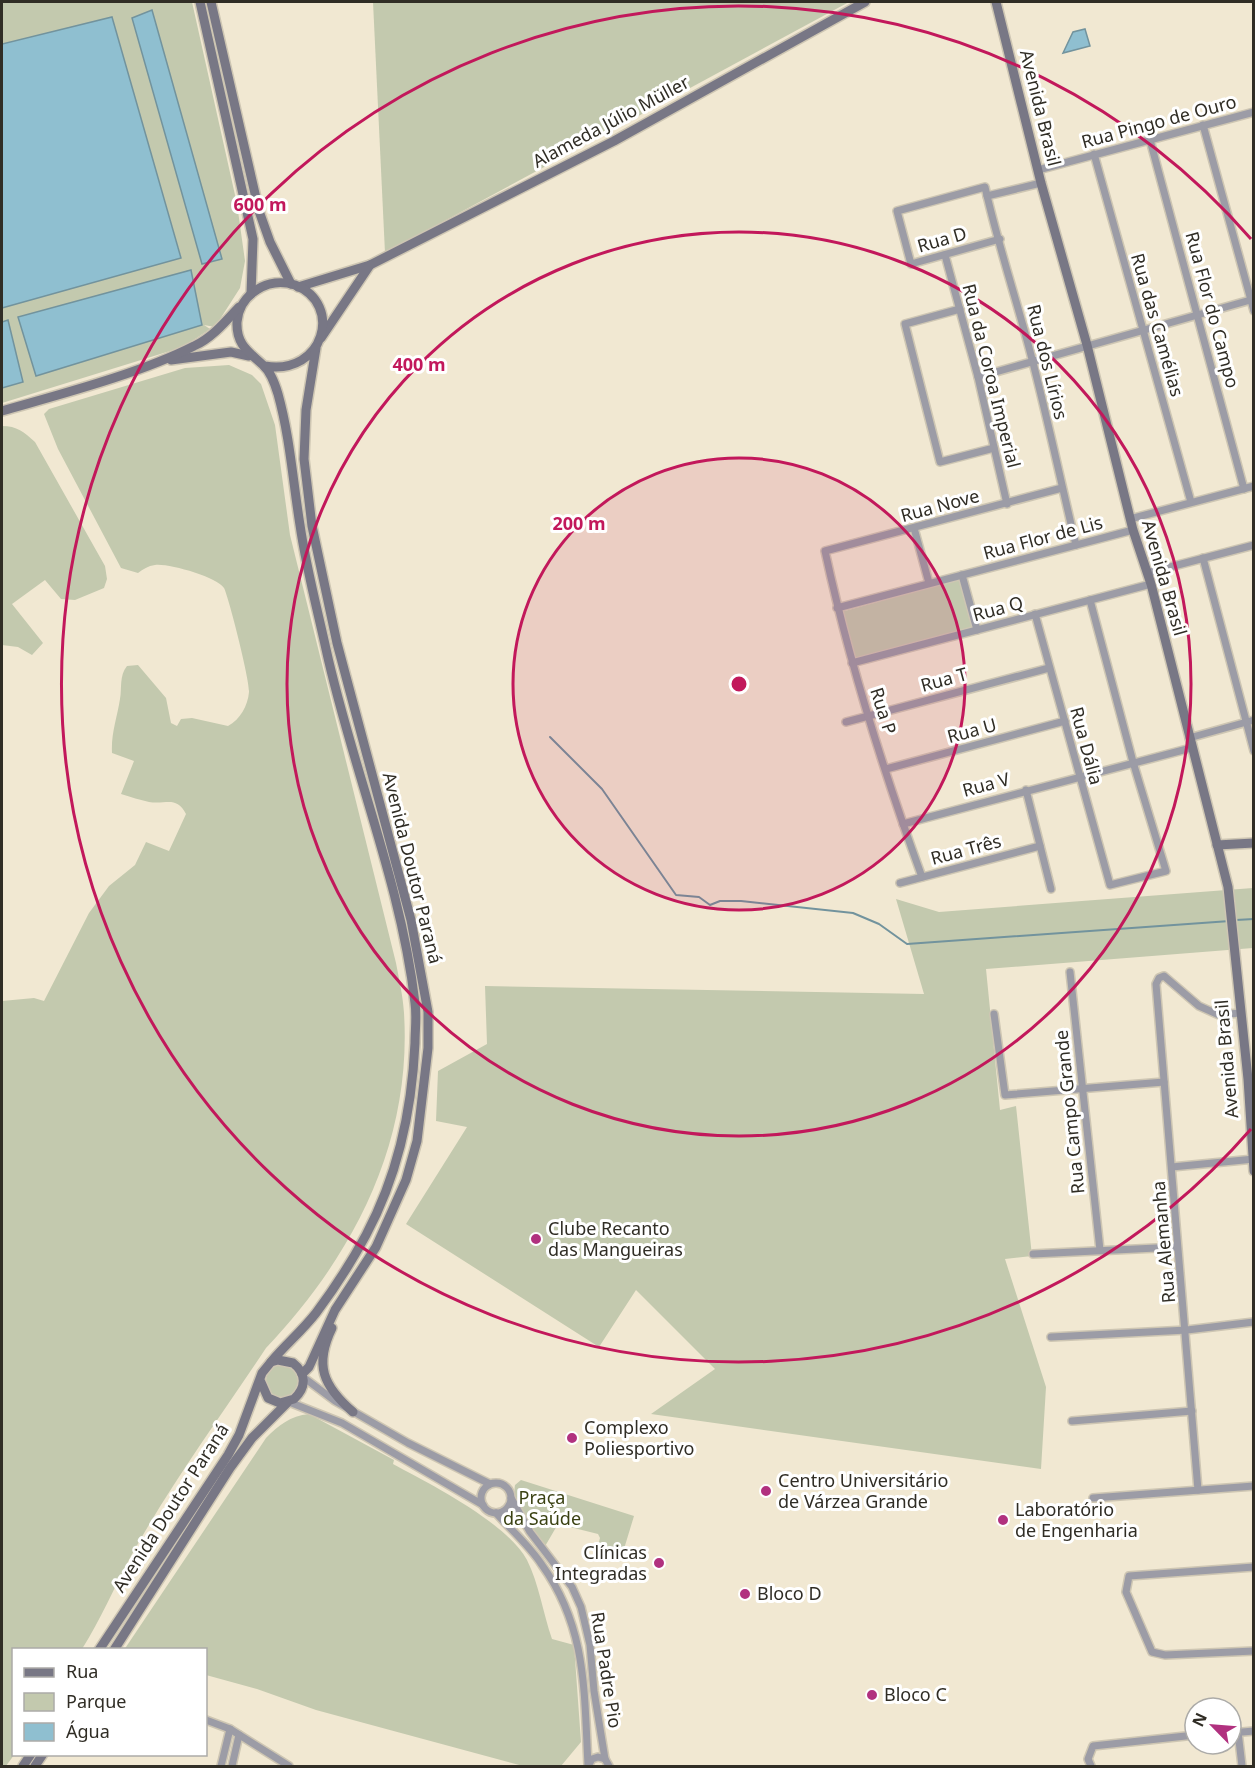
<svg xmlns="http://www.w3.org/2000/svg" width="1255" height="1768" font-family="'Noto Sans',sans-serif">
<rect width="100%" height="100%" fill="#f1e8d2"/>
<!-- green -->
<g fill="#c3c9ae" fill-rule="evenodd">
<path d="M2,2H192L237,204L245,261L240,288L215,327L204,325L210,329L183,347L2,403V388L23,382L8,320L2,322V308L181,257L112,18L2,44ZM191,270L202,325L36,376Z"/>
<path d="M373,2H849L385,253Z"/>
<path d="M229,365L252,375L261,384L275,425L290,535L396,963C399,979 403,996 404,1013C412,1143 354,1255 266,1348C221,1416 170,1485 131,1556C114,1588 101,1619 82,1649L14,1650V1755L6,1766H2V1001L34,998L44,1001L89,913L109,886L135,865L146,842L169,851L186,814C176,795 166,805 149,802C140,800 131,797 121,794L134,761L112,753C111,733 117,718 120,699C122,688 119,676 127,666L138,665L166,698L171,723L177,726L181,719L192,718L228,726C240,720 248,705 249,692C250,681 229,598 224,588C217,577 168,563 155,565C148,566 143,569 138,573L121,568L58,449L44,414L49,409L185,368Z"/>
<path d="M2,426C17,426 24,432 35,442L105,566L107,579L104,588L75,600L61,599L45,580L12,604L43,643L32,655L18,647L2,645Z"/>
<path d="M961,579L974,628L853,660L841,612Z"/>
<path d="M1253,888V948L986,969L1000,1110L1016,1106L1032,1256L1005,1259L1046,1387L1041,1469L651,1414L715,1369L636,1290L599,1347L406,1224L467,1127L436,1121L438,1071L487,1044L485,986L924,994L896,899L939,912Z"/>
<circle cx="282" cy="1381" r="16"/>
<path d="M309,1414L394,1460L393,1464C430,1484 506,1522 527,1560C539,1584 543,1613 552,1639L574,1645L581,1742L561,1766H523L316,1710L257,1689L206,1675V1650H124L266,1438C279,1425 290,1416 309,1414Z"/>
<path d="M521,1480L634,1516L620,1562L596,1553L600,1538L598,1534L558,1524L544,1548C532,1532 511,1507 515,1485Z"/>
</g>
<!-- water -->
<g fill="#8fbfd0" stroke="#72939d" stroke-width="1.5">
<path d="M152,10L222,259L202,264L132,18Z"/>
<path d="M112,17L181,258L2,308V44Z"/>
<path d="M1085,29L1090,46L1063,53L1073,32Z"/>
<path d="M191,270L202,325L36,376L18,317Z"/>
<path d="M8,320L23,382L2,388V322Z"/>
</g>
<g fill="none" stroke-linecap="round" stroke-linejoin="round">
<!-- stream -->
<g stroke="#72939d" stroke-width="2">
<path d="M550,737L602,789L676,895L699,897L710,905L720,901H741L853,913L879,924L907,944L1230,921"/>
<path d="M1236,920L1254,919"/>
</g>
<defs>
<g id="street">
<path d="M1203,125L1254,311"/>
<path d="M1150,140L1244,489"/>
<path d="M1094,154L1191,502"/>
<path d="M1038,170L1254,112"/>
<path d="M987,196L1041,183"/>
<path d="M1000,239L911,264L897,211L985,187C998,245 1017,301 1032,359C1048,420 1061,483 1076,545"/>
<path d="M945,255L978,377L1007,504"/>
<path d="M960,309L905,324L940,462L994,448"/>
<path d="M978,377L1254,299"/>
<path d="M1130,519L1254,486"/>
<path d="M914,528L929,583"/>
<path d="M1203,558L1254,751"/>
<path d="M1147,573L1254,545"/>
<path d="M962,575L977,630"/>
<path d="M837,608L1133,530"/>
<path d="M1035,614L1110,885L1166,871L1133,762L1090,600"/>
<path d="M852,663L1151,584"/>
<path d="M846,722L1049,668"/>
<path d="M1189,738L1254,720"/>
<path d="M886,769L1065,721"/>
<path d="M1026,790L1051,889"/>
<path d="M903,824L1191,748"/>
<path d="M922,877C883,770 849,662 825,551L1062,488"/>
<path d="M900,883L1040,846"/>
<path d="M1070,972L1100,1250"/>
<path d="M994,1014L1005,1095L1164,1082"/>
<path d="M1172,1167L1254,1159"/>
<path d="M1033,1254L1177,1247"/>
<path d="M1051,1337L1187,1330L1254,1322"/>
<path d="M303,1377L335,1401L408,1443L490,1484"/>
<path d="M289,1402L342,1423L483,1505"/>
<path d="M1072,1421L1192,1411"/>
<circle cx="496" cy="1498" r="15"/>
<path d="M1198,1490L1156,984L1159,978L1164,976L1199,1006L1219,1015L1240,1013"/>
<path d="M511,1498L530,1532L572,1587L581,1607L590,1645L594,1691L605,1759"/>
<path d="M1093,1498L1254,1486"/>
<path d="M496,1513C511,1530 529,1545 542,1565C587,1628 584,1691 588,1765"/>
<path d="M1254,1567L1129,1576L1126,1592L1152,1652L1165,1655L1254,1651"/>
<path d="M206,1720L230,1729L289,1766"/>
<path d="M1238,1732L1242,1766"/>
<path d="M1231,1733L1254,1731"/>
<path d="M221,1766L230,1729"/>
<path d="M232,1766L239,1735"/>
<path d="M588,1766L592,1759L598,1757L605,1759L609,1766"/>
<path d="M1091,1766L1088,1759L1093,1746L1195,1735"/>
</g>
<g id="secondary">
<path d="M200,2L253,239L251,294"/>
<path d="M211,2L259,211L270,242L291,284"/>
<path d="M996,2L1041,183L1087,345L1133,530L1151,584L1228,887L1248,1079L1254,1171"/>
<path d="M298,287L370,265L614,141L865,2"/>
<path d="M321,338L370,265"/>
<path d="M171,360L231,352L249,356"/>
<path d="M265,366C324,376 344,304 295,285C269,276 239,294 237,322C236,345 249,352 263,365C271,372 275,384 278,394C290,437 293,482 300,525C306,567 317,608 326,649C352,768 401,882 415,1003C417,1016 415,1030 415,1043C412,1111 398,1175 366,1235C352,1261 334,1289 316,1313C302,1331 285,1345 271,1362"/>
<path d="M2,411C61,394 139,374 194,346C212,338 226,321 239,307"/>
<path d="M1217,845L1254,843"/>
<path d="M332,1328C314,1365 323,1386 353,1412"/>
<path d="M302,1374L309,1367L335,1310L376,1247L406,1180L417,1141L428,1048V1012L411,920L337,643L312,526L304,459L306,410L316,348"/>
<path d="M99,1650L228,1455L239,1435L262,1373L271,1362L278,1360L293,1363C306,1373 307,1387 294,1399L280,1403L268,1398L260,1380"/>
<path d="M114,1650L230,1468L252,1438L287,1403"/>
<path d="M23,1766L31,1754"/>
<path d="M35,1766L43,1754"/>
</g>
</defs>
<!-- street casing -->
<use href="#street" stroke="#cec6b3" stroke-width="10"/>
<!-- secondary casing -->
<use href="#secondary" stroke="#cec6b3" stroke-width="12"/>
<!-- street -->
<use href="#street" stroke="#9c9ca6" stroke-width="7"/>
<!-- secondary -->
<use href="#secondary" stroke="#787785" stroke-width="9"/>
</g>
<!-- distance rings -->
<circle cx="739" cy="684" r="226" fill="#c2185b" fill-opacity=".12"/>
<g fill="none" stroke="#c2185b" stroke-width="3">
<circle cx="739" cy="684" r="226"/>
<circle cx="739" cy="684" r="452"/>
<path d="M1251 1129A678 678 0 1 1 1251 239"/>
</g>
<!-- markers -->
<g fill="#b1317f" stroke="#fff" stroke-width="2">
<circle cx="536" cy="1239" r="6"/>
<circle cx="572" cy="1438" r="6"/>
<circle cx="766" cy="1491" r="6"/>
<circle cx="1003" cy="1520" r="6"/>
<circle cx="659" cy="1563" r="6"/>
<circle cx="745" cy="1594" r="6"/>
<circle cx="872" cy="1695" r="6"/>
</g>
<g text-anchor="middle" stroke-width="6" stroke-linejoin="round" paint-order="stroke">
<!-- street labels -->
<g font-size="18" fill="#302d25" stroke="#fff">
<text transform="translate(1040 108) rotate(76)" y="6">Avenida Brasil</text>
<text transform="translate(611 122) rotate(-28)" y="6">Alameda Júlio Müller</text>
<text transform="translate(1159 122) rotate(-15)" y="6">Rua Pingo de Ouro</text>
<text transform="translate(942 240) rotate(-16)" y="6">Rua D</text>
<text transform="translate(1212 310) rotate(75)" y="6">Rua Flor do Campo</text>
<text transform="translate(1157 325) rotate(74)" y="6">Rua das Camélias</text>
<text transform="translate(1047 362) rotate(76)" y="6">Rua dos Lírios</text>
<text transform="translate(991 376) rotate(76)" y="6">Rua da Coroa Imperial</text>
<text transform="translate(940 506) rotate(-15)" y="6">Rua Nove</text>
<text transform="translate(1043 538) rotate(-15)" y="6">Rua Flor de Lis</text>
<text transform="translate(1164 578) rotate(74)" y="6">Avenida Brasil</text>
<text transform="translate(998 609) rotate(-15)" y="6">Rua Q</text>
<text transform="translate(944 680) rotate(-15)" y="6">Rua T</text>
<text transform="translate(883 711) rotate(72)" y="6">Rua P</text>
<text transform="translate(972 731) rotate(-15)" y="6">Rua U</text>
<text transform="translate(1086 746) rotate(75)" y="6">Rua Dália</text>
<text transform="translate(986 785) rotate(-15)" y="6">Rua V</text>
<text transform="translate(966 850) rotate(-15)" y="6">Rua Três</text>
<text transform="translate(412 868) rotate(76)" y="6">Avenida Doutor Paraná</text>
<text transform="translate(1227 1059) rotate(-95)" y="6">Avenida Brasil</text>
<text transform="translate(1070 1112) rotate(-96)" y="6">Rua Campo Grande</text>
<text transform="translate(1164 1242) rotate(-95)" y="6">Rua Alemanha</text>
<text transform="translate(171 1508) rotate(-57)" y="6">Avenida Doutor Paraná</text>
<text transform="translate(606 1670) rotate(81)" y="6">Rua Padre Pio</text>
</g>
<!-- poi labels -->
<g font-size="18" fill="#302d25" stroke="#fff" text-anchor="start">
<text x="548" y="1235">Clube Recanto<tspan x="548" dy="21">das Mangueiras</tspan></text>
<text x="584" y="1434">Complexo<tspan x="584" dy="21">Poliesportivo</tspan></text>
<text x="778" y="1487">Centro Universitário<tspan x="778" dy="21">de Várzea Grande</tspan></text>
<text x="1015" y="1516">Laboratório<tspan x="1015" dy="21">de Engenharia</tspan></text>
<text x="647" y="1559" text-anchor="end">Clínicas<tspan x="647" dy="21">Integradas</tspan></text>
<text x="757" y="1600">Bloco D</text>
<text x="884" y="1701">Bloco C</text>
</g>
<!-- park labels -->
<g font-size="18" fill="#3a4112" stroke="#fff">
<text x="542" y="1504">Praça<tspan x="542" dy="21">da Saúde</tspan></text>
</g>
</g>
<circle cx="739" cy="684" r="9" fill="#c2185b" stroke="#fff" stroke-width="3"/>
<g font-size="18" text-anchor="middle" font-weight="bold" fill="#c2185b" stroke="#fff" stroke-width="6" stroke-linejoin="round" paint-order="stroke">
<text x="260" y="211">600 m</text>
<text x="419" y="371">400 m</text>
<text x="579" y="530">200 m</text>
</g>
<!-- border -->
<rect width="1255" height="1768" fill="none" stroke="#302d25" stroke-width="6"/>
<!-- legend -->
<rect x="12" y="1648" width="195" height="108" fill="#ffffff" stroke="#acaba8" stroke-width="1.5"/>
<rect x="24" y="1668" width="30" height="9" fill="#787785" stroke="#acaba8" stroke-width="1.5"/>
<text x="66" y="1678" font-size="18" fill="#302d25">Rua</text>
<rect x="24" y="1693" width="30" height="18" fill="#c3c9ae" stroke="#acaba8" stroke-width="1.5"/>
<text x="66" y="1708" font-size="18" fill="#302d25">Parque</text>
<rect x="24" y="1723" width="30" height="18" fill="#8fbfd0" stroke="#acaba8" stroke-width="1.5"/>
<text x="66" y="1738" font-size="18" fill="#302d25">Água</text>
<!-- north arrow -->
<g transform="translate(1213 1726) rotate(295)"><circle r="28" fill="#ffffff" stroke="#acaba8" stroke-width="1.5"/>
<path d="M0-4.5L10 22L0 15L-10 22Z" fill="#b1317f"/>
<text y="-9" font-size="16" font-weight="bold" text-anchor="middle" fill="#302d25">N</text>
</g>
</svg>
